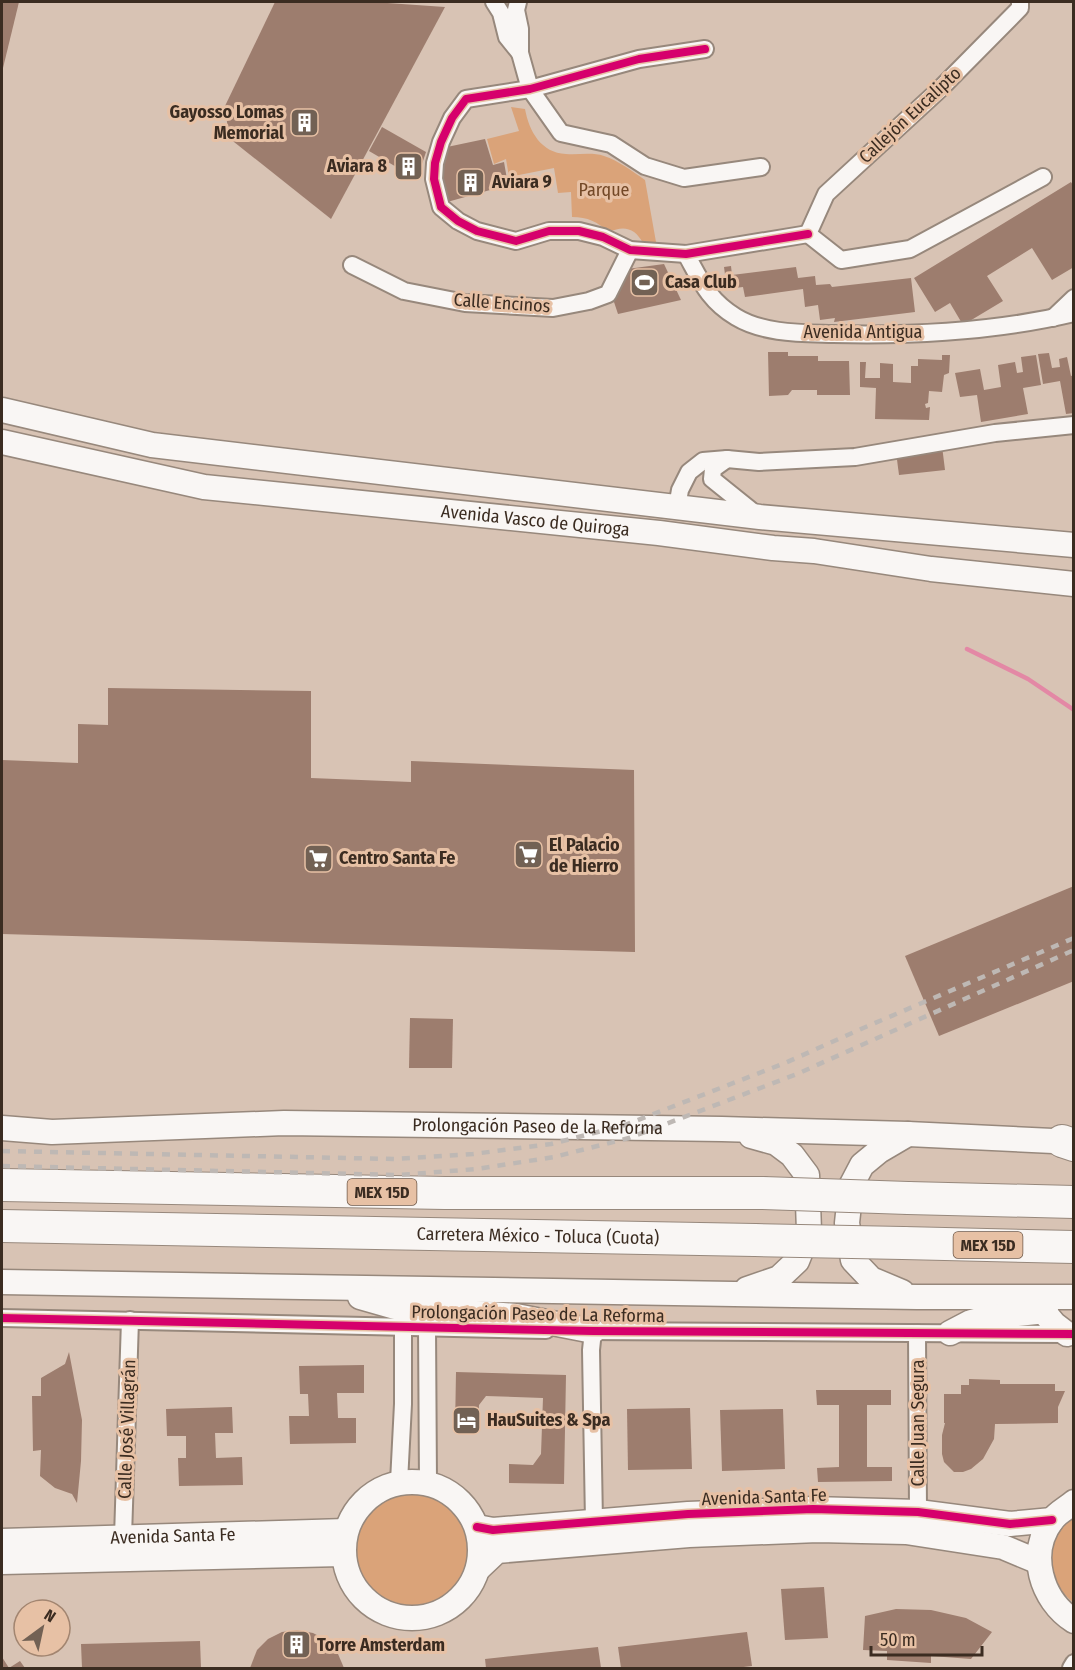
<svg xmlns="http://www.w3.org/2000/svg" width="1075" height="1670" font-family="'Fira Sans Condensed',sans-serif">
<rect width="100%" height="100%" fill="#d8c3b4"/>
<!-- green -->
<g fill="#daa379">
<path d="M511,107L525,109C529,131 541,153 566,154C579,155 592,152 604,156C619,161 632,171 645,180L656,242L643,243C635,228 624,225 609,232C597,222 588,217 572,217L571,192L558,193L554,168L509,177L506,159L494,164L487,139L519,131Z"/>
<circle cx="412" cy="1550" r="56"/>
<path d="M1073,1513V1602C1053,1587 1046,1558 1056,1535C1059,1527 1068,1519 1073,1513Z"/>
</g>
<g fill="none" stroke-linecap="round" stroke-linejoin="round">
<!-- stream -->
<path stroke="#e388a5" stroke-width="4.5" d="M967,649L1028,679L1074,710"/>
</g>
<!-- building -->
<g fill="#9d7d6e">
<path d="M2,2H19L3,68L2,67Z"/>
<path d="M275,2H373L445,7L331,219L229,138L225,106Z"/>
<path d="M382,127L426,152L417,179L369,151Z"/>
<path d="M485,139L493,165L504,162L508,185L440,204L434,179L447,147Z"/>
<path d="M1071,182L1074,187V267L1052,280L1032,248L987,276L1003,301L963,325L950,303L935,312L914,278Z"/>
<path d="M664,264L681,300L618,314L611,293L620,270Z"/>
<path d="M731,266L732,275L796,267L798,278L815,276L816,285L830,284L832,287L911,278L915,312L834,322L835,318L820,320L818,305L805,307L803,289L745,297L743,287L727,289L724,267Z"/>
<path d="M768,352H788V356H818V361H849L850,395H817V390H792L788,395L769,396Z"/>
<path d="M1049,353L1052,368L1060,367L1059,359L1067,357L1071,376L1074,375V413L1066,414L1060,381L1043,384L1038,354Z"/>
<path d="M942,355H950L949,373L944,375L942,392L929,391L928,403L925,404L926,408L930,407L929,420L875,419L876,388L860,387V362H866L865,378H880V363L893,364V382L911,383V366H918V359L942,360Z"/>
<path d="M1036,355L1041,385L1023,388L1028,414L981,422L977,395L960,397L955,373L980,369L984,390L1001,387L998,365L1015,362L1017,373L1023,372L1021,357Z"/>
<path d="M942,446L945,470L899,475L896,452Z"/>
<path d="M108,688L311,691V778L411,782V761L634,770L635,952L2,934V760L78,763V724L108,725Z"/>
<path d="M1074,886V981L939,1036L905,956Z"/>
<path d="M410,1018L453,1019L452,1068H409Z"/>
<path d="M69,1352L82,1420L81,1461L77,1503L72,1494L55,1488L40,1476L41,1450L33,1451L32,1396H41V1378L65,1364Z"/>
<path d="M364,1365V1393H337L338,1418H356V1443L290,1444L289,1416H309L308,1394H300L299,1366Z"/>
<path d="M456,1372L566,1375L564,1484L509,1483V1464L533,1465L541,1454L543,1398L486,1396L479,1405L478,1429H455Z"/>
<path d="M969,1379L1000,1380V1384H1055V1391H1065L1058,1407V1423L995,1424L994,1439L983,1459L971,1469L963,1472H954L944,1462L942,1454V1435L945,1423H944V1394H961V1385H969Z"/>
<path d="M816,1390H891V1405H867V1467H892V1481L818,1482L817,1468L839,1467V1405H817Z"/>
<path d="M232,1407L233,1433H215L216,1458L242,1457L243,1485L179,1486L178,1458H186V1436H167L166,1409Z"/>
<path d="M690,1408L692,1469L628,1470L627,1409Z"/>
<path d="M783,1409L785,1469L722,1471L720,1410Z"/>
<path d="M824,1587L828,1638L785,1640L781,1589Z"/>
<path d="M896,1609L931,1610L966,1618L992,1632L971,1659L931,1656V1663L887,1660V1651L863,1650L865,1616Z"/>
<path d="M297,1630L313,1633L328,1641L338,1654L344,1668H250L257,1650L268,1639L282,1632Z"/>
<path d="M747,1632L752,1666L735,1668H621L618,1647Z"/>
<path d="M200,1641L201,1668H82L81,1644Z"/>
<path d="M598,1647L601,1668H486L485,1659Z"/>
<path d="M2,1657L9,1668L20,1661L25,1668H2Z"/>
</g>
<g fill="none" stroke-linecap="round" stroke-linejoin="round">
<defs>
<g id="street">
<path d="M494,2L501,13L507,37L520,53"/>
<path d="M518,2L516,10L520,29V53L530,89L561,133L611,144L645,166L684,178L761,167"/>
<path d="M705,49L639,59L530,89L466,99L452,118L441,142L435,163L434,179L441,207L458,221L477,231L516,241L549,231H579L603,237L630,250L686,254L808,234"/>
<path d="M808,234L826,194L940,89L1020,8V2"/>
<path d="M808,234L841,260L910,249L1043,177"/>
<path d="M686,254C701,281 708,300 736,317C764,334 802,333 833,334C913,336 995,332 1074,313"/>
<path d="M352,265L404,291L465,303L553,308L589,301L608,294L630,250"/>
<path d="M1053,318L1074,298"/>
<path d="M727,459L713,469L712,479L758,516"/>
<path d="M677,507L680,490L689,472L703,461L727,459L759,462L855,457L995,433L1074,425"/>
<path d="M2,1318L546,1330"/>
<path d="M427,1327L428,1483"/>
<path d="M584,1331L1068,1334"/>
<path d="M593,1331L591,1350L594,1522"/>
<path d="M917,1333L918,1512"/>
<path d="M399,1482L403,1404V1327"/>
<path d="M123,1537L130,1320"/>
<path d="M1071,1668L1074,1663"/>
</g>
<g id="secondary">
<path d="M2,410L152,445L760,517L1074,545"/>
<path id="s1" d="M2,442L204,487L659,533L773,548L814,551L931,569L1074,584"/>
<path id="s2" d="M2,1128L52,1132L284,1123L722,1129L908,1134L1074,1142"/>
<path d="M2,1282L917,1297H1074"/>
<path d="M747,1289L779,1278L797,1261L809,1231L807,1175L792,1155L776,1143L751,1136"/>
<path d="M902,1292L871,1279L853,1260L847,1223L851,1186L862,1165L879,1151L908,1134"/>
<path d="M360,1297L395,1307L516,1316L593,1331"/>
<path d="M1034,1300L1054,1324L1067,1334"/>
<path d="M950,1333L971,1322L990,1317L1046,1311"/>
<circle cx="412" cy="1550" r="68"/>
<path d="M1074,1502C1067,1508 1057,1513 1052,1520C1027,1553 1041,1600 1074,1621"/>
<path d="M477,1527L493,1530L688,1514L813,1509L918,1512L1010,1524L1052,1520"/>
<path id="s3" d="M2,1541L346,1531"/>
<path d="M2,1562L343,1554"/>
<path d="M479,1568L497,1551L689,1535L818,1530L906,1532L1003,1547L1039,1562"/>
</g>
<g id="highway">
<path d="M1062,1141L1074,1145"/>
<path d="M2,1185L445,1193H763"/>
<path d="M908,1198L1074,1202"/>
<path id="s4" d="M2,1226L755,1240"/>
<path d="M903,1243L1074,1247"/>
</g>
</defs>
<!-- street casing -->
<use href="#street" stroke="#97887c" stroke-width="20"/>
<!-- secondary casing -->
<use href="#secondary" stroke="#97887c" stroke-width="27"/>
<!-- highway casing -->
<use href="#highway" stroke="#97887c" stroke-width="34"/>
<!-- street -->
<use href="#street" stroke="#f9f6f4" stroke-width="16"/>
<!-- secondary -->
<use href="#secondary" stroke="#f9f6f4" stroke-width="24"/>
<!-- highway -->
<use href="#highway" stroke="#f9f6f4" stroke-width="32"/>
<!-- rail -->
<g stroke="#beb8b4" stroke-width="4.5" stroke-dasharray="8 8" stroke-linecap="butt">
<path d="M2,1151L395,1159L473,1154L551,1144L625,1125L785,1063L861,1029L1074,938"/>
<path d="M2,1166L399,1175L477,1169L554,1157L629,1138L797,1074L1074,950"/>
</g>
<defs>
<g id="highway-bridge">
<path d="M763,1193L908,1198"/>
<path d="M755,1240L903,1243"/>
</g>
</defs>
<!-- highway-bridge casing -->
<use href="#highway-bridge" stroke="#97887c" stroke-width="34" stroke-linecap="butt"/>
<!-- highway-bridge -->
<use href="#highway-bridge" stroke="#f9f6f4" stroke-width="32"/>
<defs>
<g id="cycleway">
<path d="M705,49L639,59L530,89L466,99L452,118L441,142L435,163L434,179L441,207L458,221L477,231L516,241L549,231H579L603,237L630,250L686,254L808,234"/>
<path d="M2,1318L593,1331L1074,1334"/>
<path d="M477,1527L493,1530L688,1514L813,1509L918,1512L1010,1524L1052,1520"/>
</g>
</defs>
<!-- cycleway casing -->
<use href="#cycleway" stroke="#e7c1a5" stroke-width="11"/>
<!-- cycleway -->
<use href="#cycleway" stroke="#d6006c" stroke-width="8"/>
</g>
<!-- icons -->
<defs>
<symbol id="building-square" viewBox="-11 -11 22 22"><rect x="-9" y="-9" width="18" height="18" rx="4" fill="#726154" stroke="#e7c1a5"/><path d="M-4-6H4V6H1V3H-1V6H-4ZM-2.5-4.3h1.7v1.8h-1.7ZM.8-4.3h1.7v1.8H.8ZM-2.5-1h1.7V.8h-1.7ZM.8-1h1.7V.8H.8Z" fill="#fff"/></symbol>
<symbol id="stadium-square" viewBox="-11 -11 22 22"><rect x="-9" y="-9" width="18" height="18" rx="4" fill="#726154" stroke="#e7c1a5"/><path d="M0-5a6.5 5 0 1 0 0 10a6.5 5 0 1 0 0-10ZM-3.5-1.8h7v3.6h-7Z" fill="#fff"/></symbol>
<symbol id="supermarket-square" viewBox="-11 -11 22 22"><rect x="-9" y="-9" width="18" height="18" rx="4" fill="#726154" stroke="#e7c1a5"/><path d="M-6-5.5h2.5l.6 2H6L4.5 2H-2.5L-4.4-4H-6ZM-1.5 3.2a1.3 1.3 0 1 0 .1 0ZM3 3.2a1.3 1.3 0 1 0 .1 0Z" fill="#fff"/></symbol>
<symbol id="hotel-square" viewBox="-11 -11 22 22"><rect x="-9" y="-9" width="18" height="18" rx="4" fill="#726154" stroke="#e7c1a5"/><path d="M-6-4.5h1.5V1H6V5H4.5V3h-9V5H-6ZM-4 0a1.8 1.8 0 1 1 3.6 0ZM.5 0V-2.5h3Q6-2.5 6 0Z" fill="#fff"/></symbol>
</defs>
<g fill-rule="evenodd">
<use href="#building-square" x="288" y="106" width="33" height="33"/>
<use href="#building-square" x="392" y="150" width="33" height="33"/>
<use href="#building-square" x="454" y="166" width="33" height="33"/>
<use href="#stadium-square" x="628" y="266" width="33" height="33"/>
<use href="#supermarket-square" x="512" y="838" width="33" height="33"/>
<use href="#supermarket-square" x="302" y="842" width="33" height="33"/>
<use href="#hotel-square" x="450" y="1404" width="33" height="33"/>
<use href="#building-square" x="280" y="1628" width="33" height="33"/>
</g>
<g text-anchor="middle" stroke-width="6" stroke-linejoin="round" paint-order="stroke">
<!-- shield labels -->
<g fill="#e7c1a5" stroke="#6f5949" stroke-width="1.5">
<rect x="347.5" y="1179" width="69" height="26" rx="4.5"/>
<rect x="953.5" y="1232" width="69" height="26" rx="4.5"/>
</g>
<g font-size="16" font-weight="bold" fill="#3b2c21">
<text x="382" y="1198">MEX 15D</text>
<text x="988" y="1251">MEX 15D</text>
</g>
<!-- poi labels -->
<g font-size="18" font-weight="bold" fill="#3b2c21" stroke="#e7c1a5" text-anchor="start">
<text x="284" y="118" text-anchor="end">Gayosso Lomas<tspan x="284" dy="21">Memorial</tspan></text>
<text x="387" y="172" text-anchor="end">Aviara 8</text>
<text x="492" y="188">Aviara 9</text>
<text x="665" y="288">Casa Club</text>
<text x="549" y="851">El Palacio<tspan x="549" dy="21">de Hierro</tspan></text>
<text x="339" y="864">Centro Santa Fe</text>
<text x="487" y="1426">HauSuites &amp; Spa</text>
<text x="317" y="1651">Torre Amsterdam</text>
</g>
<!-- street labels -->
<g font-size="18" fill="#3b2c21" stroke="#e7c1a5">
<text transform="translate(910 115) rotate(-43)" y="6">Callejón Eucalipto</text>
<text transform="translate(502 303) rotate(4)" y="6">Calle Encinos</text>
<text x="863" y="338">Avenida Antigua</text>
<text dy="6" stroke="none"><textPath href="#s1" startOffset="540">Avenida Vasco de Quiroga</textPath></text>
<text dy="6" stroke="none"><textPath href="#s2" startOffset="536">Prolongación Paseo de la Reforma</textPath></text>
<text dy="6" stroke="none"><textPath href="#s4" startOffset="536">Carretera México - Toluca (Cuota)</textPath></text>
<text transform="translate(538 1314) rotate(1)" y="6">Prolongación Paseo de La Reforma</text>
<text transform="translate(918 1423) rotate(-90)" y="6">Calle Juan Segura</text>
<text transform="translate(127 1429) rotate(-88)" y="6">Calle José Villagrán</text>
<text transform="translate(764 1497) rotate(-2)" y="6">Avenida Santa Fe</text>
<text dy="6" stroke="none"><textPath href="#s3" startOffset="171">Avenida Santa Fe</textPath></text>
</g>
<!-- park labels -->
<g font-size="18" fill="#734827" stroke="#e7c1a5">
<text x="604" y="196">Parque</text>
</g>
</g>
<!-- border -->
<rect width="1075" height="1670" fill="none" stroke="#3b2c21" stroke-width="6"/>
<!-- north arrow -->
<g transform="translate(42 1628) rotate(33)"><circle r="28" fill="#e7c1a5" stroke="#a28570" stroke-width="1.5"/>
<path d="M0-4.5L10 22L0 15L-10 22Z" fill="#726154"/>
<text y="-9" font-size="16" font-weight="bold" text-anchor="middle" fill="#3b2c21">N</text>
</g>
<!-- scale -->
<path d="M871 1646v9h111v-9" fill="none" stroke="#3b2c21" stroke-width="3"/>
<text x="880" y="1646" font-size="18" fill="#3b2c21" stroke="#e7c1a5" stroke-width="4.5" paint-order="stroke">50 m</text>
</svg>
